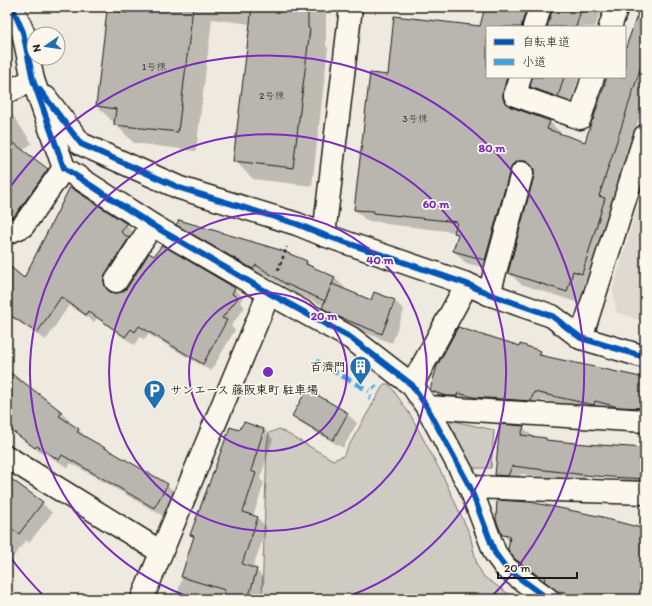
<svg xmlns="http://www.w3.org/2000/svg" width="652" height="606" font-family="Itim,'Klee One',sans-serif">
<rect width="100%" height="100%" fill="#eeeadf"/>
<filter id="ink" filterUnits="userSpaceOnUse"><feTurbulence type="fractalNoise" baseFrequency=".025" numOctaves="2"/><feDisplacementMap in="SourceGraphic" scale="8" xChannelSelector="R" yChannelSelector="G"/><feConvolveMatrix kernelMatrix="1 2 1 2 8 2 1 2 1" color-interpolation-filters="sRGB"/></filter>
<g filter="url(#ink)">
<!-- built -->
<path fill="#dedad1" d="M645,183V322L616,312L613,288Z"/>
<!-- green -->
<g fill="#ceccc2" stroke="#75746f">
<path d="M384,384H389L411,416L443,476L470,535L477,565L484,577L516,599H262L267,445L269,433L279,429L333,460L343,456Z"/>
<path d="M444,419L494,430L491,468H469Z"/>
</g>
<!-- shadow -->
<g fill="#0003">
<path d="M109,7H321L326,12V46L328,48L312,186L253,179L234,160L251,24L212,19L196,151L134,143L97,106Z"/>
<path d="M486,7H548L536,27H487V77H527L514,104V109L549,121L561,133L560,135L586,143L610,77H625V53L638,15L636,13L638,7H645V100L611,205L616,210L593,285L585,282L579,303L521,284L509,273L535,172H530L497,271L466,263L454,251L459,236L456,232L386,224L384,222L367,221L355,210L389,76L481,27Z"/>
<path d="M553,7H602L595,27H548Z"/>
<path d="M533,77H579L569,108L543,98L531,87Z"/>
<path d="M7,109L11,113L32,143L22,151L47,170L56,178L7,233Z"/>
<path d="M126,225L134,233L112,289L113,294L123,293L154,257L234,289L243,297L240,302L245,307L231,326L235,330L211,371L148,334L144,340L140,337L134,345L97,318L94,322L69,305L46,340L13,318L7,327V282L24,292Z"/>
<path d="M178,225L307,262L312,268L334,277L345,288V290L372,301L394,300L404,310L392,343L350,327L333,317L323,308L324,306L297,294L266,275L264,279L188,235Z"/>
<path d="M485,337L540,352L545,357L639,377L640,374L645,376V416L602,413L542,400L539,409L440,399L431,389Z"/>
<path d="M7,372L23,382L61,413L70,421L68,423L78,429L87,438L167,485L176,493L163,516L71,463L68,468L45,453L44,455L27,443L7,423Z"/>
<path d="M347,414L357,423L343,448L303,425L293,415Z"/>
<path d="M244,423L264,429L273,439L260,479L264,483L253,517L258,518L267,528L252,569L256,570L265,579L260,599H176L194,538L191,535L239,431Z"/>
<path d="M523,427L532,436V437L546,439L547,441L645,449V483L586,474L584,482L521,474L517,484H505L496,475Z"/>
<path d="M7,481L14,482L42,503L52,513L29,543L26,540L7,566Z"/>
<path d="M645,530V599H565V598L549,584H547L525,568L516,558L510,542L502,534Z"/>
</g>
<!-- building -->
<g fill="#b9b6af" stroke="#1c1c1c">
<path d="M128,7H193L178,132L114,125L116,109L96,106L107,10L127,13Z"/>
<path d="M252,7H308V28L310,29L293,168L233,161Z"/>
<path d="M485,7H527L522,23V27H487V77H507L503,92V98L505,103L511,107L550,121L547,129L585,142L592,120H593L607,77H625V50L640,7H645V54L599,196L605,198L582,274L573,271L567,292L508,273L534,176V169L531,165L526,161H518L513,164L510,170L485,260L453,251L458,234L454,233L457,222L373,213L374,211L354,210L370,73L388,75L394,16L480,26Z"/>
<path d="M552,7H582L576,27H547L552,11Z"/>
<path d="M532,77H564L558,97L530,87Z"/>
<path d="M7,138L48,169L18,211L14,216L7,219Z"/>
<path d="M70,187L127,224L121,232L129,238L105,274L104,280L105,287L110,292L116,293L122,292L127,288L149,253L154,256L162,245L235,288L232,294L238,298L222,318L227,320L203,364L139,326L135,332L131,329L125,337L88,311L86,315L61,297L37,333L7,313V264L24,278Z"/>
<path d="M179,220L280,250L307,261L306,264L335,277L325,301L286,284L256,265L253,269L176,225Z"/>
<path d="M332,284L371,300L374,292L395,300L382,334L339,317L322,308Z"/>
<path d="M458,327L485,336V335L520,346V344L541,351L539,355L645,378V408L618,407L595,401L594,405L534,392L531,401L473,397L458,393L457,396H446L431,391L430,390L437,366Z"/>
<path d="M7,370L22,382V381L62,412L59,416L79,429L77,432L168,484L154,508L62,455L59,460L37,446L35,448L7,427Z"/>
<path d="M307,389L348,413L333,440L292,416Z"/>
<path d="M244,422L264,429L251,471L256,473L243,512L258,517L242,564L257,569L248,599H222L225,590L181,577L194,536L190,535L230,427L239,430Z"/>
<path d="M500,424L524,426L521,435L546,438V440L585,444L645,448V479L594,476L512,466L508,476L495,475Z"/>
<path d="M7,476L43,502L19,534L7,525Z"/>
<path d="M497,500L530,502L603,517V518L645,529V599H564L566,592L557,591L544,581L545,577L537,575L515,559L508,550L510,536L502,535L496,520Z"/>
</g>
<g fill="none" stroke-linecap="round" stroke-linejoin="round">
<defs>
<g id="minor">
<path d="M12,7L23,32L33,80L64,168L152,225L269,293L351,338L412,385L427,407L470,487L495,553L506,568L548,599"/>
<path d="M534,27L540,7"/>
<path d="M610,27L617,7"/>
<path d="M520,77L515,95L580,118L593,77"/>
<path d="M7,92L33,80"/>
<path d="M46,98L81,144L180,188L297,224L324,235L467,284L489,294L552,316L581,338L645,357"/>
<path d="M7,233L23,226L64,168"/>
<path d="M324,235L351,7"/>
<path d="M116,281L152,225"/>
<path d="M489,294L522,173"/>
<path d="M581,338L645,136"/>
<path d="M412,385L467,284"/>
<path d="M427,407L645,421"/>
<path d="M7,457L161,552"/>
<path d="M470,487L645,493"/>
<path d="M142,599L269,293"/>
</g>
</defs>
<!-- minor casing -->
<use href="#minor" stroke="#1c1c1c" stroke-width="25"/>
<!-- path -->
<path stroke="#1c1c1c" stroke-width="2.5" stroke-dasharray="3 3" stroke-linecap="butt" d="M278,270L287,247"/>
<!-- minor -->
<use href="#minor" stroke="#fbf7ec" stroke-width="22"/>
<!-- quiet -->
<g stroke="#3da2ea" stroke-width="5" stroke-dasharray="10 5" stroke-linecap="butt">
<path d="M316,361L369,391"/>
<path d="M374,386L376,388"/>
<path d="M369,397L371,398"/>
</g>
<defs>
<g id="cycleway">
<path d="M12,7L23,32L33,80L64,168L152,225L269,293L351,338L412,385L427,407L470,487L495,553L506,568L548,599"/>
<path d="M39,89L81,144L180,188L297,224L324,235L467,284L489,294L552,316L581,338L645,357"/>
</g>
</defs>
<!-- cycleway casing -->
<use href="#cycleway" stroke="#fbf7ec" stroke-width="8"/>
<!-- cycleway -->
<use href="#cycleway" stroke="#0057b8" stroke-width="6"/>
</g>
</g>
<!-- distance rings -->
<g fill="none" stroke="#7b2cbf" stroke-width="2">
<circle cx="268" cy="372" r="79"/>
<circle cx="268" cy="372" r="159"/>
<path d="M196 599A238 238 0 1 1 340 599"/>
<path d="M46 598A317 317 0 0 1 8 554M8 190A317 317 0 1 1 490 598"/>
</g>
<!-- icons -->
<defs>
<symbol id="building-pin" viewBox="-11 -11 22 30"><path d="M0 17L-7.5 6A9.5 9.5 0 1 1 7.5 6Z" fill="#1f6fb2" stroke="#fbf7ec"/><path d="M-4-6H4V6H1V3H-1V6H-4ZM-2.5-4.3h1.7v1.8h-1.7ZM.8-4.3h1.7v1.8H.8ZM-2.5-1h1.7V.8h-1.7ZM.8-1h1.7V.8H.8Z" fill="#fff"/></symbol>
<symbol id="parking-pin" viewBox="-11 -11 22 30"><path d="M0 17L-7.5 6A9.5 9.5 0 1 1 7.5 6Z" fill="#1f6fb2" stroke="#fbf7ec"/><path d="M-3.5-5.5H1a3.5 3.5 0 0 1 0 7H-1V5.5H-3.5ZM-1-3.4V-.6H.8a1.4 1.4 0 0 0 0-2.8Z" fill="#fff"/></symbol>
</defs>
<g fill-rule="evenodd">
<use href="#building-pin" x="348" y="354" width="25" height="34"/>
<use href="#parking-pin" x="142" y="378" width="25" height="34"/>
</g>
<g text-anchor="middle" stroke-width="3.5" stroke-linejoin="round" paint-order="stroke">
<!-- number labels -->
<g font-size="10" fill="#434241">
<text x="154" y="70">1号棟</text>
<text x="272" y="99">2号棟</text>
<text x="415" y="122">3号棟</text>
</g>
<!-- poi labels -->
<g font-size="12" font-weight="bold" fill="#1c1c1c" stroke="#fbf7ec" text-anchor="end">
<text x="346" y="371">百濟門</text>
<text x="170" y="394" text-anchor="start">サンエース 藤阪東町 駐車場</text>
</g>
</g>
<circle cx="268" cy="372" r="6" fill="#7b2cbf" stroke="#fbf7ec" stroke-width="2"/>
<g font-size="12" text-anchor="middle" font-weight="bold" fill="#7b2cbf" stroke="#fbf7ec" stroke-width="3.5" stroke-linejoin="round" paint-order="stroke">
<text x="492" y="152">80 m</text>
<text x="436" y="208">60 m</text>
<text x="380" y="264">40 m</text>
<text x="324" y="320">20 m</text>
</g>
<!-- margin -->
<rect width="652" height="606" fill="none" stroke="#fbf7ec" stroke-width="24"/>
<rect x="12" y="12" width="628" height="582" fill="none" stroke="#1c1c1c" stroke-width="1.5" filter="url(#ink)"/>
<!-- legend -->
<rect x="486" y="26" width="140" height="52" fill="#fbf7ec" stroke="#a29f99"/>
<rect x="494" y="39" width="20" height="6" fill="#0057b8" stroke="#a29f99"/>
<text x="522" y="46" font-size="12" fill="#1c1c1c">自転車道</text>
<rect x="494" y="59" width="20" height="6" fill="#3da2ea" stroke="#a29f99"/>
<text x="522" y="66" font-size="12" fill="#1c1c1c">小道</text>
<!-- north arrow -->
<g transform="translate(46 46) rotate(257)"><circle r="19" fill="#fbf7ec" stroke="#a29f99"/>
<path d="M0-3L7 15L0 10L-7 15Z" fill="#1f6fb2"/>
<text y="-6" font-size="11" font-weight="bold" text-anchor="middle" fill="#1c1c1c">N</text>
</g>
<!-- scale -->
<path d="M498 572v6h79v-6" fill="none" stroke="#1c1c1c" stroke-width="2"/>
<text x="504" y="572" font-size="12" fill="#1c1c1c" stroke="#fbf7ec" stroke-width="3" paint-order="stroke">20 m</text>
</svg>
